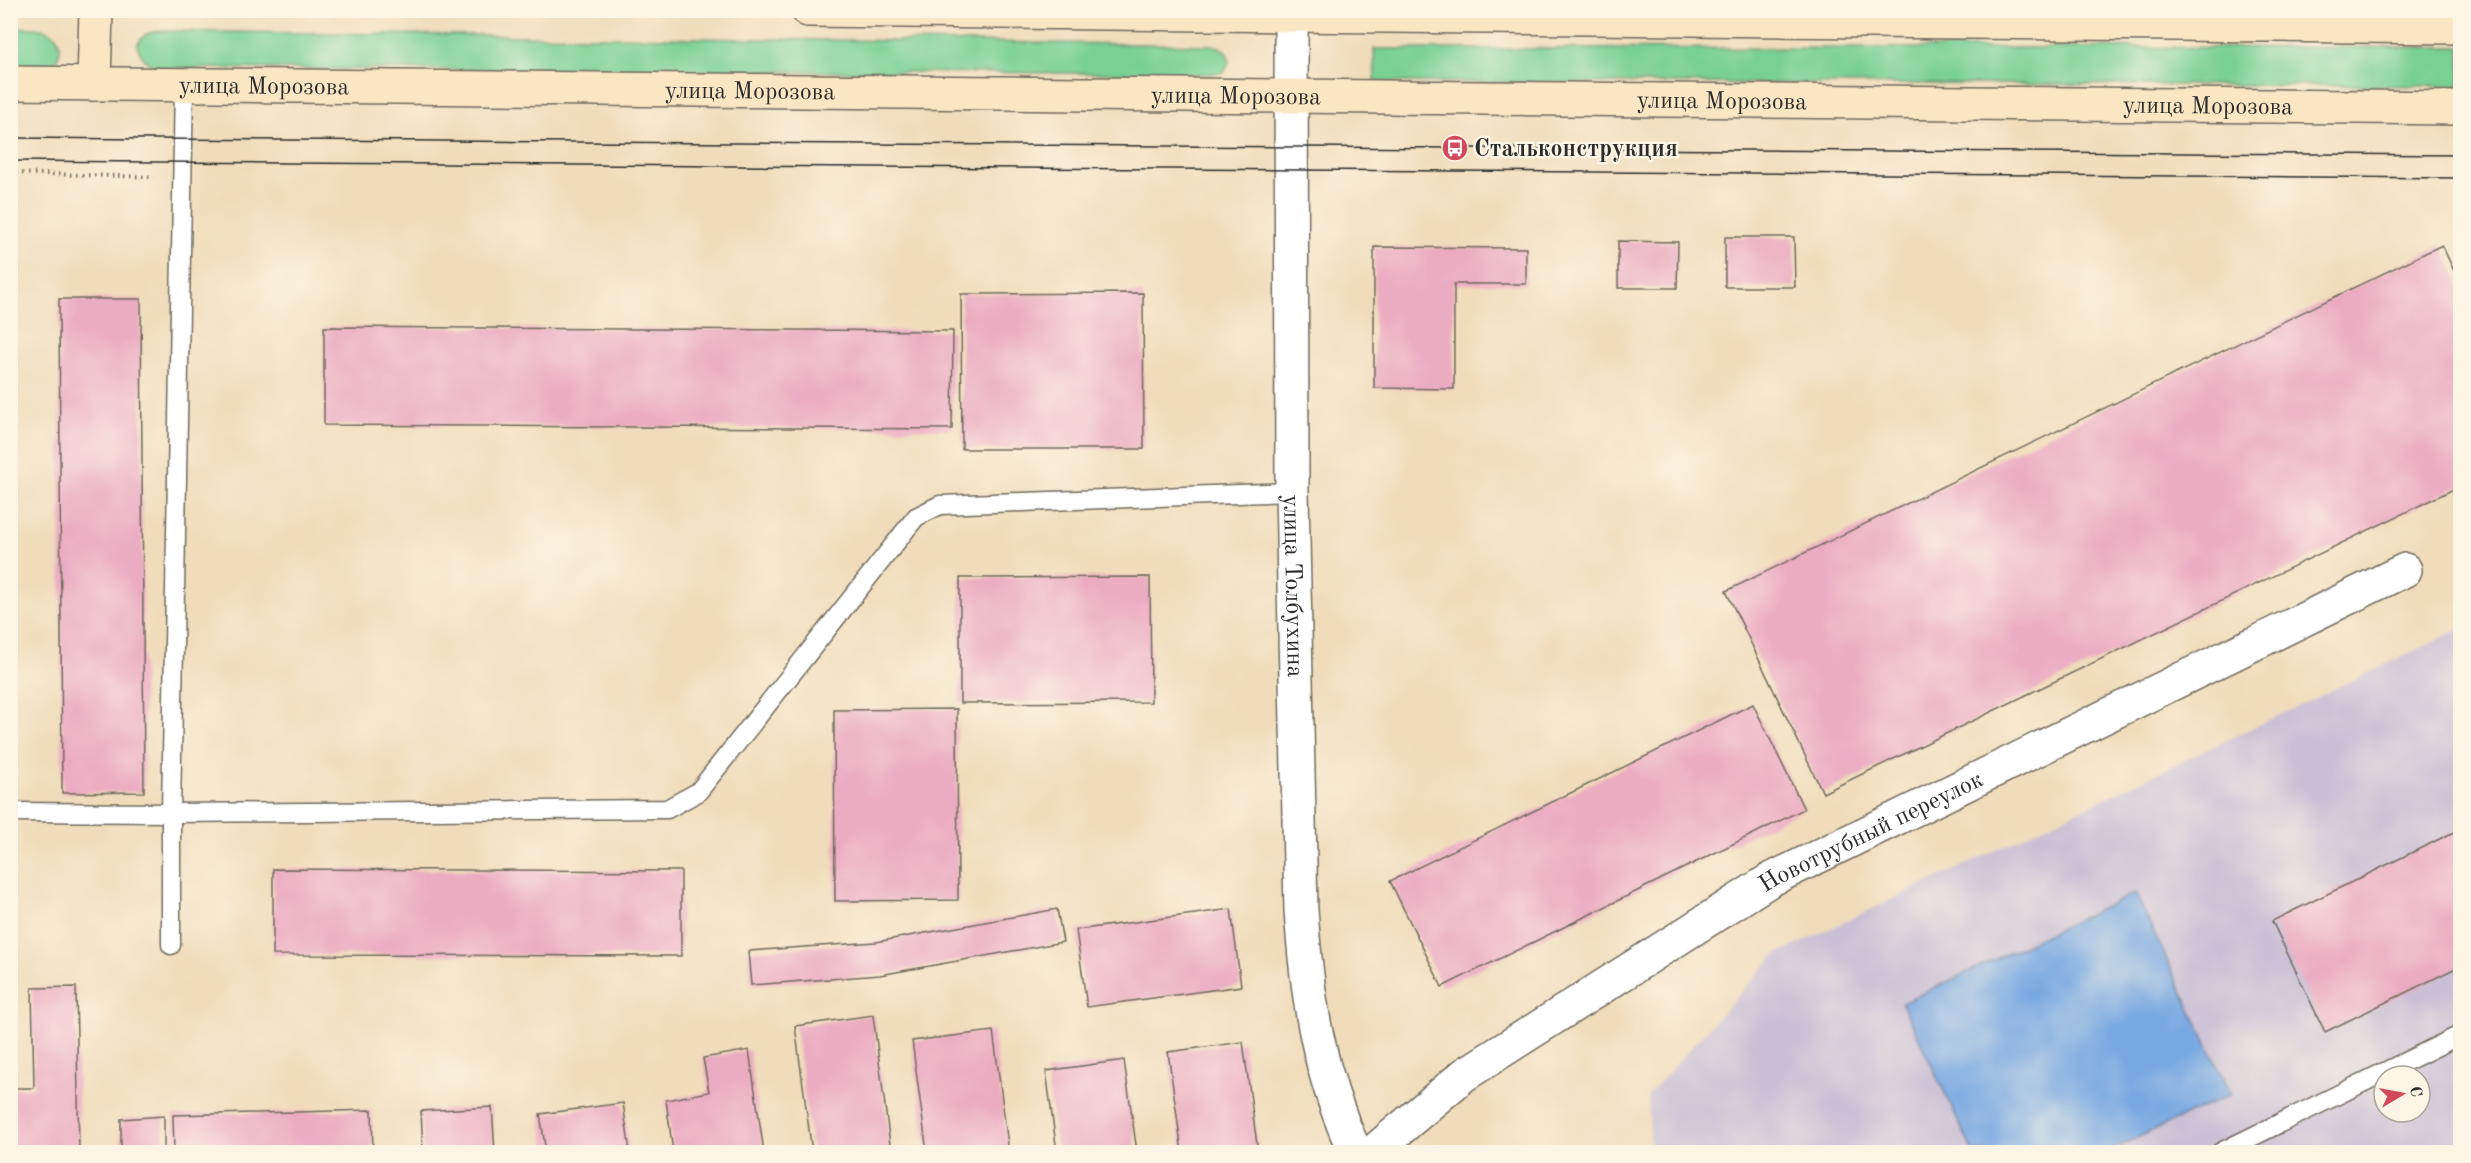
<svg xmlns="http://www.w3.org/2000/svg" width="2471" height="1163" font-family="'Old Standard TT',serif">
<rect width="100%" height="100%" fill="#fcf5e5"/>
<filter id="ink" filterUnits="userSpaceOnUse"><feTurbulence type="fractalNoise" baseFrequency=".0167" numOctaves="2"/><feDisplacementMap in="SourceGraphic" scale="12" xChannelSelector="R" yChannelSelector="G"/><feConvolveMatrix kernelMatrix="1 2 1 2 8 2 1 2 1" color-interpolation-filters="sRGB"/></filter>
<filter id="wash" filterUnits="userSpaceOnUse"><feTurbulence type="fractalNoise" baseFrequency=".008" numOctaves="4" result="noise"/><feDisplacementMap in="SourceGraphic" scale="24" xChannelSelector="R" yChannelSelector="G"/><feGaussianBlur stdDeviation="1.35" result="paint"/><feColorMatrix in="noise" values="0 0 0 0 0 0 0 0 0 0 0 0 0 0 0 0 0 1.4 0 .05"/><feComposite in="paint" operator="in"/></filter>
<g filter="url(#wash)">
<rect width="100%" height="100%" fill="#f0dcba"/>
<!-- industrial -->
<path fill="#cbbfd5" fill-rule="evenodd" d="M2460,629V1152H1651L1648,1095L1775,955ZM2384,1076H2420V1112H2384Z"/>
<!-- green -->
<g fill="#79d094" stroke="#527e60" stroke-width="1.5">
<path d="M11,28C26,28 57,24 60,46C60,52 59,59 53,63C43,71 23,67 11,67Z"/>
<path d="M161,31L1213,45C1228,49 1234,58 1224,72L1212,74L162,68C147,65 142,60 137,45C143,34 149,32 161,31Z"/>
<path d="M2460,47V86L1375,82L1374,49Z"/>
</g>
<!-- water -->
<path fill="#78a8e2" stroke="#526a86" stroke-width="1.5" d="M2135,893L2231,1094L2107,1152H1973L1902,1003Z"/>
<g id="blocks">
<!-- building -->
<g fill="#ebacc2">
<path d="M1725,237H1794L1795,287H1725Z"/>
<path d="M1618,241L1678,242L1677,288H1618Z"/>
<path d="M2442,245L2460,284V486L1823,793L1726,591Z"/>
<path d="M1374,247L1526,248V284H1454V389L1374,388Z"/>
<path d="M1143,293L1144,449H962L961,294Z"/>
<path d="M59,299H141L144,792L62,793Z"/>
<path d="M324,327L953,331L952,429L324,425Z"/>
<path d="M1150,577L1151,702L960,703V578Z"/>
<path d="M1753,704L1804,809L1442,987L1390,881Z"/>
<path d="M957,709L958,900L835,901L834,710Z"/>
<path d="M2460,829V966L2325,1032L2272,921Z"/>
<path d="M273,869L681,871V956L273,955Z"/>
<path d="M1057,909L1063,942L880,975L751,985L748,951L876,942Z"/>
<path d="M1231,909L1241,986L1087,1007L1076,930Z"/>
<path d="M76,987L79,1152H10V1088H34L32,988Z"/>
<path d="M873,1015L891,1152H812L795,1026Z"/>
<path d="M993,1031L1009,1152H927L912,1041Z"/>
<path d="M1243,1042L1258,1152H1182L1168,1052Z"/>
<path d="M749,1050L764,1152H673L666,1100L709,1092L703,1058Z"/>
<path d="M1124,1060L1137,1152H1057L1046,1071Z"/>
<path d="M623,1103L630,1152H546L540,1114Z"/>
<path d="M492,1107L495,1152H423L421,1111Z"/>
<path d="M372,1110L373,1152H174L173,1115Z"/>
<path d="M164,1116V1152H121V1119Z"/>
</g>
</g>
</g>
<g filter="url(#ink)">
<use href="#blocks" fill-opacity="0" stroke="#70695d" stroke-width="1.5"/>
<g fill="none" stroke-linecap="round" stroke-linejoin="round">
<defs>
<g id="service">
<path d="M10,812L171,813L667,809L698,792L916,517L940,505L1292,492"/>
<path d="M171,945V813L184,85"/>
<path d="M2221,1152L2460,1035"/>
</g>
<g id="minor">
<path id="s1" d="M1291,10L1292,492L1301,910C1307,998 1318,1072 1355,1152"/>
<path id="s2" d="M1373,1152L1464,1075L1770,880L2405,570"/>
</g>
<g id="secondary">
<path d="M808,10L2460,27"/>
<path id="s3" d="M10,83L2460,108"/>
<path d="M94,84L96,10"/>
</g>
</defs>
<!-- service casing -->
<use href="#service" stroke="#70695d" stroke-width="21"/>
<!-- minor casing -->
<use href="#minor" stroke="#70695d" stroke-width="36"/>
<!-- secondary casing -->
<use href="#secondary" stroke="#70695d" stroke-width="36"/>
<!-- path -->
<path stroke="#70695d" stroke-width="4" stroke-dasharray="1.5 4.5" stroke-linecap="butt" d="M10,173L154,177"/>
<!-- service -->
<use href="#service" stroke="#fff" stroke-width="18"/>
<!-- minor -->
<use href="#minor" stroke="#fff" stroke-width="33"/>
<!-- secondary -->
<use href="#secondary" stroke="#fbe6c4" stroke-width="33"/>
<!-- tram -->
<g stroke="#2b2b2b" stroke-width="1.5">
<path d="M10,138L2460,155"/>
<path d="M10,161L2460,178"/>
</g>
</g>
</g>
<!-- icons -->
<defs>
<symbol id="bus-disc" viewBox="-11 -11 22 22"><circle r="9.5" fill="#d1495b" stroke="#fcf5e5"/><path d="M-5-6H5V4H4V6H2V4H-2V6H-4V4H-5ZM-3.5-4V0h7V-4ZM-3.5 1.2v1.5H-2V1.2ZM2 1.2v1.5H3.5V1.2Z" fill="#fff"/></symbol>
</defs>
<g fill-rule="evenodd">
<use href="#bus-disc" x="1440" y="133" width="30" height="30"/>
</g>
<g text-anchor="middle" stroke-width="5" stroke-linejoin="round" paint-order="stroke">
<!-- street labels -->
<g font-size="24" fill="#2b2b2b" stroke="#fcf5e5">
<text dy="8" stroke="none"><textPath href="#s3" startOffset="254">улица Морозова</textPath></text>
<text dy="8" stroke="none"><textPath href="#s3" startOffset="740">улица Морозова</textPath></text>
<text dy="8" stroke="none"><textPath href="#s3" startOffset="1226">улица Морозова</textPath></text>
<text dy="8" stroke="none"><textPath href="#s3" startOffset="1712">улица Морозова</textPath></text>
<text dy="8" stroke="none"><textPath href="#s3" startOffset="2198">улица Морозова</textPath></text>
<text dy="8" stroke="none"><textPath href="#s1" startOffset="576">улица Толбухина</textPath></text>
<text dy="8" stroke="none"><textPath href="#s2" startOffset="594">Новотрубный переулок</textPath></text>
</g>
<!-- poi labels -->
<g font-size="24" font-weight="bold" fill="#2b2b2b" stroke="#fcf5e5" text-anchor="start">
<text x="1474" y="156">Стальконструкция</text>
</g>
</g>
<!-- margin -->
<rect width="2471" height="1163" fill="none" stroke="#fcf5e5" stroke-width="36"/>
<!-- north arrow -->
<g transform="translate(2402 1094) rotate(80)"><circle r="28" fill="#fcf5e5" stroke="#a8a49b" stroke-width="1.5"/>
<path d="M0-4.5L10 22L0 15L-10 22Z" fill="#d1495b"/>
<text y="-9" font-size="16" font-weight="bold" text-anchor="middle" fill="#2b2b2b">С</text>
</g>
</svg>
